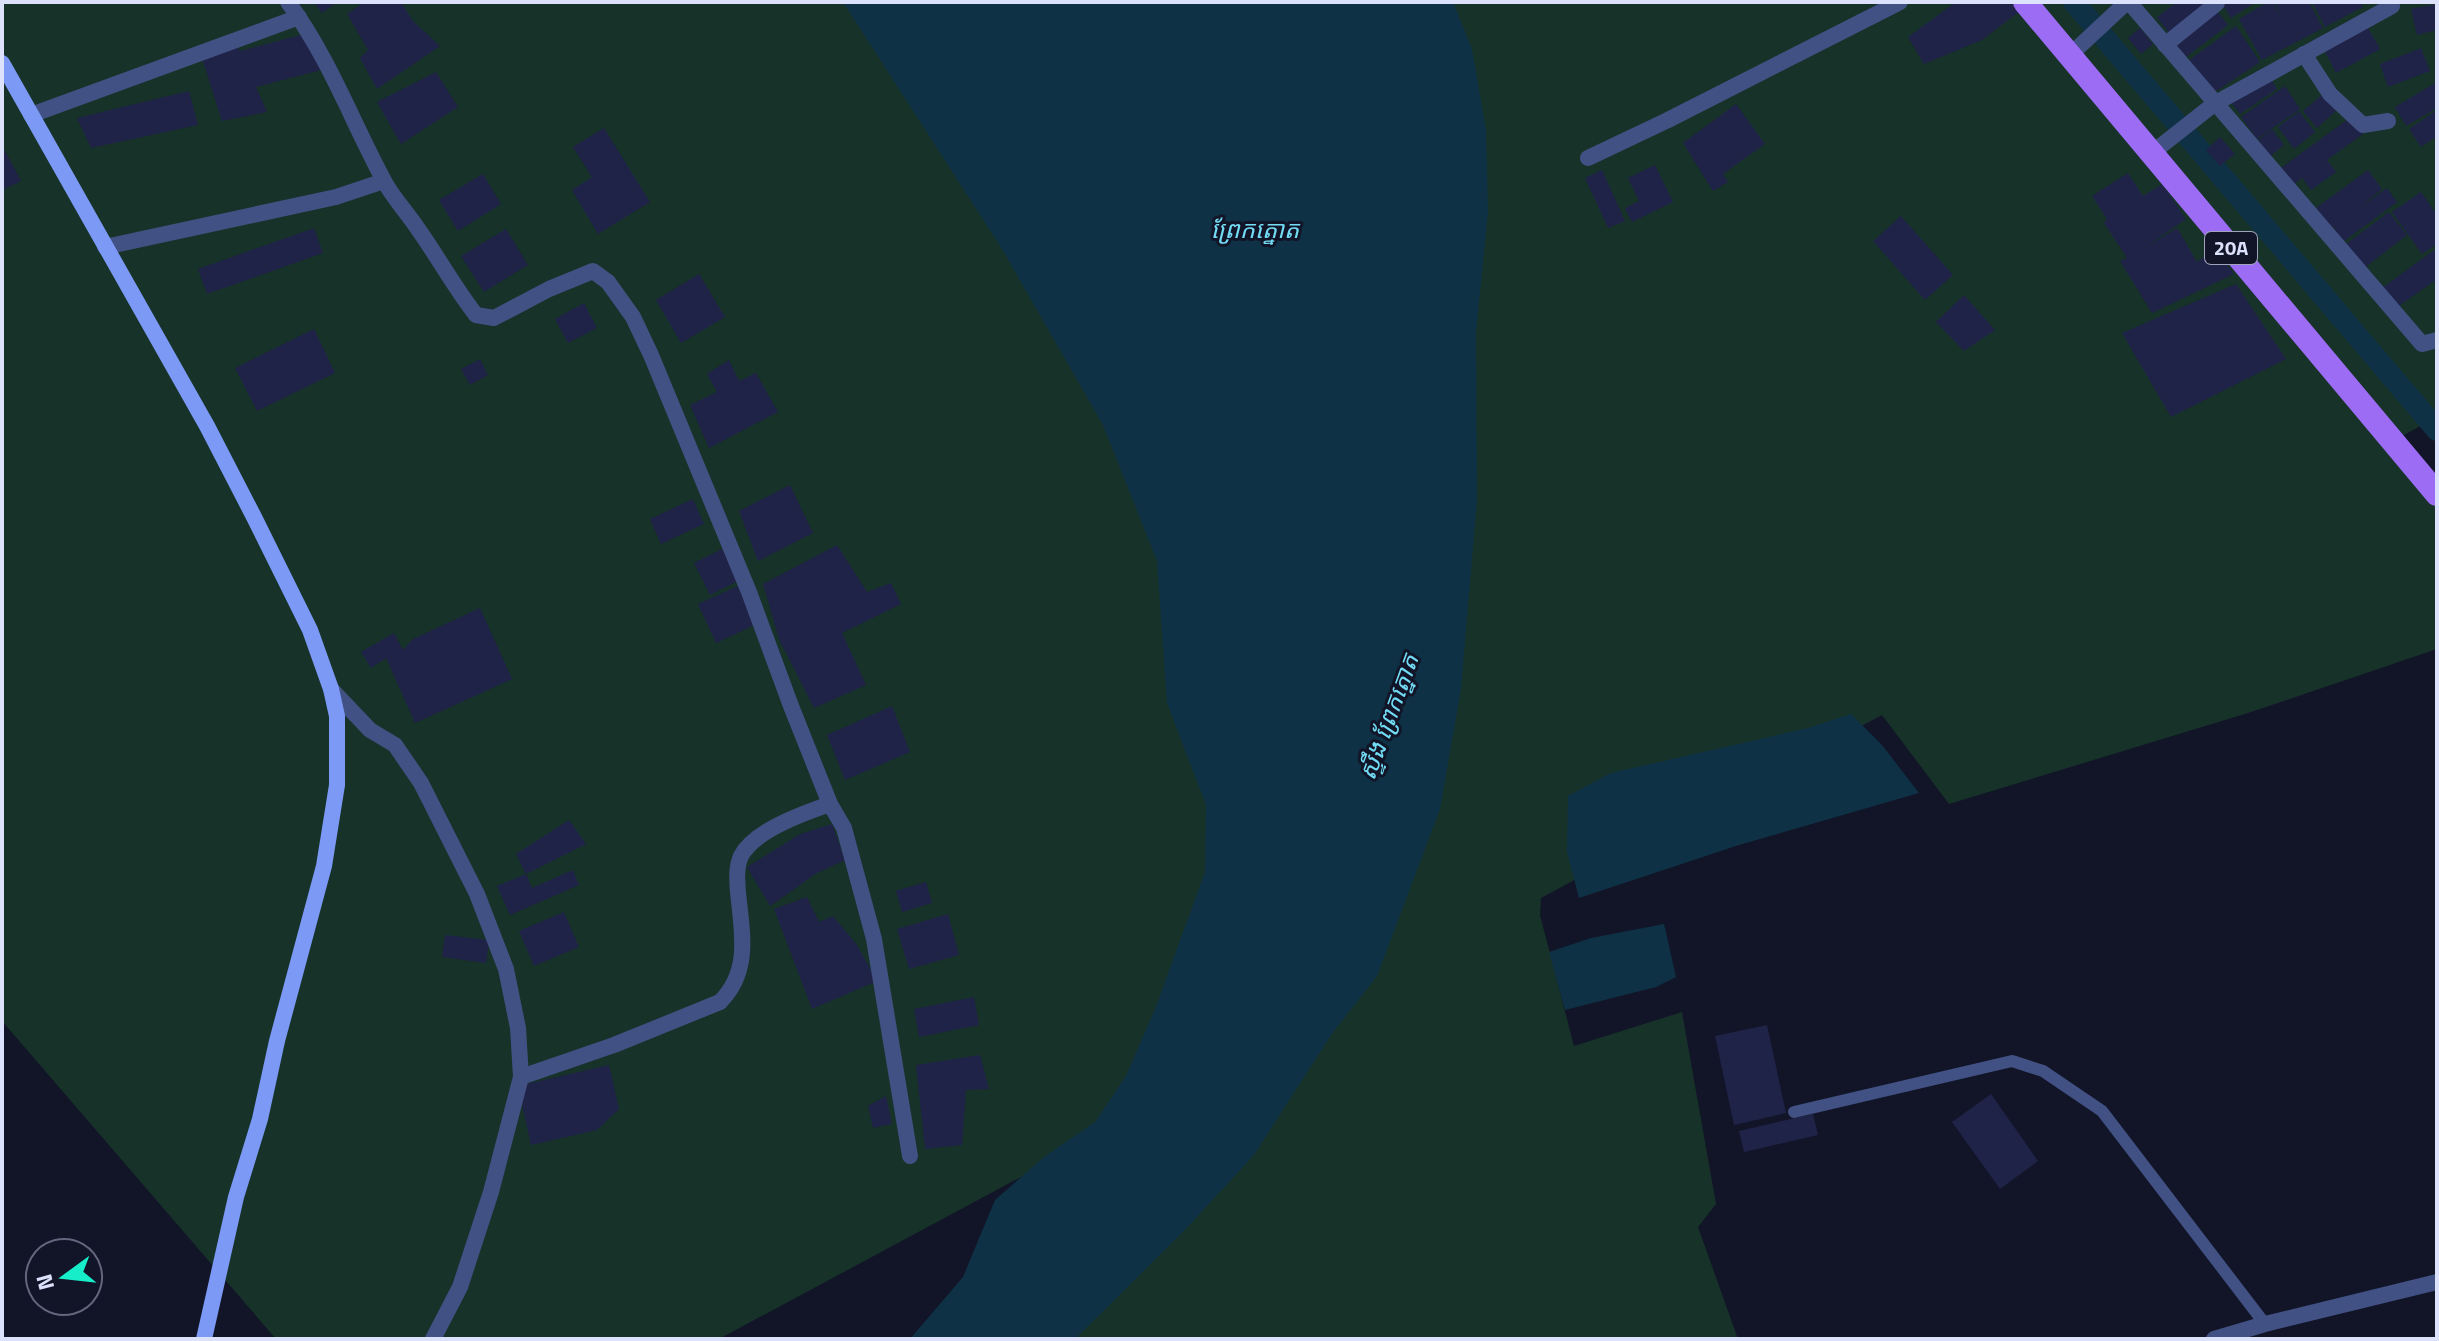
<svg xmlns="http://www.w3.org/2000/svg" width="2439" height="1341" font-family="'Titillium Web','Noto Sans Khmer',sans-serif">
<rect width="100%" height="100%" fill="#121528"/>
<!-- green -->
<path fill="#163229" d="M2,2H2437V417L2393,441L2437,494V649L2248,713L1949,804L1882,715L1541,898L1540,915L1574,1046L1682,1012L1716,1204L1698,1227L1738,1339H1075L1116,1296L1362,994L719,1339H276L2,1021Z"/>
<!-- water -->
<g fill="#0f3145">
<path d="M843,2H1453L1472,49L1486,130L1488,212L1476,332L1477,499L1461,689L1440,809L1377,976L1331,1035L1254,1155L1183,1232L1075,1339H910L963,1277L995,1200L1044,1157L1095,1122L1126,1076L1155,1009L1205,872L1206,805L1167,703L1157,561L1103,425L1002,249Z"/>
<path d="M1851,714L1882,745L1919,793L1739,845L1579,898L1567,852L1568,796L1611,773L1808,728Z"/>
<path d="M1664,924L1676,977L1656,987L1565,1010L1549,952L1591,938Z"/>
</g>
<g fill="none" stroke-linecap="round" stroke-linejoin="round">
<!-- canal -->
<path stroke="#0f3145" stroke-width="22" d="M2074,2L2437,430"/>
</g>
<!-- building -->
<g fill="#202348">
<path d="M314,2H337L322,13Z"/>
<path d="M364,2H401L413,21L440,46L377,89L360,58L368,50L347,14Z"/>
<path d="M1956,2H2012L2020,11L1982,40L1924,64L1908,37Z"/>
<path d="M2177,2H2211L2169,33L2157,17Z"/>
<path d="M2221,2H2256L2231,18Z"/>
<path d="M2268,2H2273L2282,19L2275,3L2309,2L2323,28L2262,60L2239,19Z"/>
<path d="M2312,2H2361L2363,7L2325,27Z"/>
<path d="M2437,4V30L2417,35L2411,9Z"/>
<path d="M2215,8L2228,25L2186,57L2173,40Z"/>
<path d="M2236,26L2260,62L2212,94L2188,61Z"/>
<path d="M2367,26L2380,49L2336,73L2324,50Z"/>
<path d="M2140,28L2153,44L2141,54L2128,38Z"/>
<path d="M305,34L321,70L256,87L267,112L222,121L202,58L238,47L240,51Z"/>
<path d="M2421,48L2430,71L2388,87L2380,64Z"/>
<path d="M436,72L458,107L401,144L377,102Z"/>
<path d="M2269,76L2277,89L2240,114L2231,102Z"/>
<path d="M2437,82V108L2406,126L2395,107Z"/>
<path d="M2285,86L2300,109L2257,139L2241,117Z"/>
<path d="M189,91L198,125L91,148L77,118Z"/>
<path d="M2322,95L2336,111L2317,128L2303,111Z"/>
<path d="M1736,104L1765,144L1723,174L1728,182L1713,191L1683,143Z"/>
<path d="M2437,110V136L2421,147L2409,129Z"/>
<path d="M2299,111L2315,132L2294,149L2278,127Z"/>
<path d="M2351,117L2363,134L2327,160L2336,172L2311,190L2302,178L2293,185L2281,168Z"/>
<path d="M604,128L650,202L598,234L572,190L592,177L573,147Z"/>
<path d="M2272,129L2284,145L2270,156L2258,140Z"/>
<path d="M2220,137L2235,154L2220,166L2206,150Z"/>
<path d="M2,145L21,181L2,190Z"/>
<path d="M1655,165L1673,202L1632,222L1625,208L1639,201L1628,178Z"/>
<path d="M1602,170L1625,221L1608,228L1585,178Z"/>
<path d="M2368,170L2382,189L2359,208L2387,188L2397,202L2343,242L2333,226L2330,228L2316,208Z"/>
<path d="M2128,173L2143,196L2162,184L2186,219L2143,249L2177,228L2197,262L2216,249L2234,274L2152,313L2120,261L2127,258L2104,223L2107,219L2092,196Z"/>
<path d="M483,174L501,204L458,231L439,200Z"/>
<path d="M2421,192L2437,215V244L2422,254L2392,212Z"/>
<path d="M2389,212L2407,235L2364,268L2346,244Z"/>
<path d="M1901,216L1953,275L1925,300L1873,241Z"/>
<path d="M314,228L323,253L207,294L198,269Z"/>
<path d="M506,229L528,265L484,292L461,256Z"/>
<path d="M2437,248V279L2396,308L2382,288Z"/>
<path d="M699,274L725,317L681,343L656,300Z"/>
<path d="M2236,284L2286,359L2171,417L2122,333Z"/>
<path d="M1964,295L1995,330L1964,351L1936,322Z"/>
<path d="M584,303L597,328L568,343L555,319Z"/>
<path d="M314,329L335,373L257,411L235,368Z"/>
<path d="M480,359L488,375L470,385L461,369Z"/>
<path d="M729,360L739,381L756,373L778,412L709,448L690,405L717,392L707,374Z"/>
<path d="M790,485L813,533L758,561L739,511Z"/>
<path d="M693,499L704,524L661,544L650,519Z"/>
<path d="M837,545L867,592L891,583L901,604L842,633L866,685L814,708L779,639L763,584Z"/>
<path d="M722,549L738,581L710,595L694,563Z"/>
<path d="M740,585L757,624L716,643L698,604Z"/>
<path d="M480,608L512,679L415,723L386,658L371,668L361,652L394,633L403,650L413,639Z"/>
<path d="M892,706L910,752L845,780L827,735Z"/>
<path d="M569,820L586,844L526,874L532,888L573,870L579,885L510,915L497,886L526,874L516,854Z"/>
<path d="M832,824L845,860L817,873L770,906L747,867L800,834Z"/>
<path d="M926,882L932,903L902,912L896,891Z"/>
<path d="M807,897L819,922L833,916L857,945L877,981L812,1009L774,909Z"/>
<path d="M564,912L579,947L534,966L519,931Z"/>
<path d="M948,914L959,955L909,969L897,929Z"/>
<path d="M445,935L489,940L486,963L442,957Z"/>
<path d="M974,997L979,1025L919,1037L914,1009Z"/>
<path d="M1767,1025L1786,1113L1734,1125L1715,1036Z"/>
<path d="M980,1055L989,1089L966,1090L962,1145L925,1149L916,1065Z"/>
<path d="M609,1065L619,1109L597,1130L531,1145L518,1086Z"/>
<path d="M1991,1094L2038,1161L2000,1189L1952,1122Z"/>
<path d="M886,1096L892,1124L873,1128L868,1106Z"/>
<path d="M1813,1114L1818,1135L1744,1152L1739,1131Z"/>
</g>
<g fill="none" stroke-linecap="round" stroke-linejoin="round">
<!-- service -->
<path stroke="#415183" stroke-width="12" d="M1794,1112L2012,1061L2043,1071L2102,1111L2265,1324"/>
<!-- minor -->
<g stroke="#415183" stroke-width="16">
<path d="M288,2C329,58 351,119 383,179C392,197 407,212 418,229C438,257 454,287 476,315L494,318L549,289L593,271L608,282L633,317L651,355L749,592L791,706L830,804L844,828L874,939L910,1156"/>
<path d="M2129,2L2422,344L2437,340"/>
<path d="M2165,45L2217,3"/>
<path d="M2304,54L2330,94L2363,125L2388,121"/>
<path d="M2069,56L2127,2"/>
<path d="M2152,153L2214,104L2392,6"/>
<path d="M1588,158L1668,120L1900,2"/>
<path d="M105,247L336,197L384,181"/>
<path d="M331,689L370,730L395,745L421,783L477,894L506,969L518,1028L521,1077L491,1192L460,1287L433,1339"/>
<path d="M521,1077L614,1045L720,1002C751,971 742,933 738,892C737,880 736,867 741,856C755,830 804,813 830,804"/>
<path d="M2214,1339L2265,1324L2437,1282"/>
</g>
<!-- tertiary -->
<path stroke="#415183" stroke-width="16" d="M31,115L299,17"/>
<!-- secondary -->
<path stroke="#7b99f5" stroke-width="16" d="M2,63L207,426L254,517L310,630L331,689L337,716V785L324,866L277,1041L260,1119L236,1197L204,1339"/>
<!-- primary -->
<path stroke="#9c6cf4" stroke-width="24" d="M2025,2L2437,494"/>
</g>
<g text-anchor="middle" stroke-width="6" stroke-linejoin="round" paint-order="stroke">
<!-- shield labels -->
<rect fill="#121528" stroke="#9fa4bc" stroke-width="2" x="2205" y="232" width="52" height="32" rx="6"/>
<g font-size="20" font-weight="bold" fill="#dce1fc">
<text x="2231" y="255">20A</text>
</g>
<!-- water labels -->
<g font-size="24" font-style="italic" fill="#72dcf4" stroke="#121528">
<text x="1255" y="238">ព្រែកត្នោត</text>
<text transform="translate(1389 717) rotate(-70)" y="8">ស្ទឹង ព្រែកត្នោត</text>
</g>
</g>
<!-- border -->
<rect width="2439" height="1341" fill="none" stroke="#dce1fc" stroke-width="8"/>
<!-- north arrow -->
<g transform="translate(64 1277) rotate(255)"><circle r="38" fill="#121528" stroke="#63677d" stroke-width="2"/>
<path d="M0-6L14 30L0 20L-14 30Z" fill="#17eec9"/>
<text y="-12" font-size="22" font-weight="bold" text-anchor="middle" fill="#dce1fc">N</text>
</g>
</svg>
